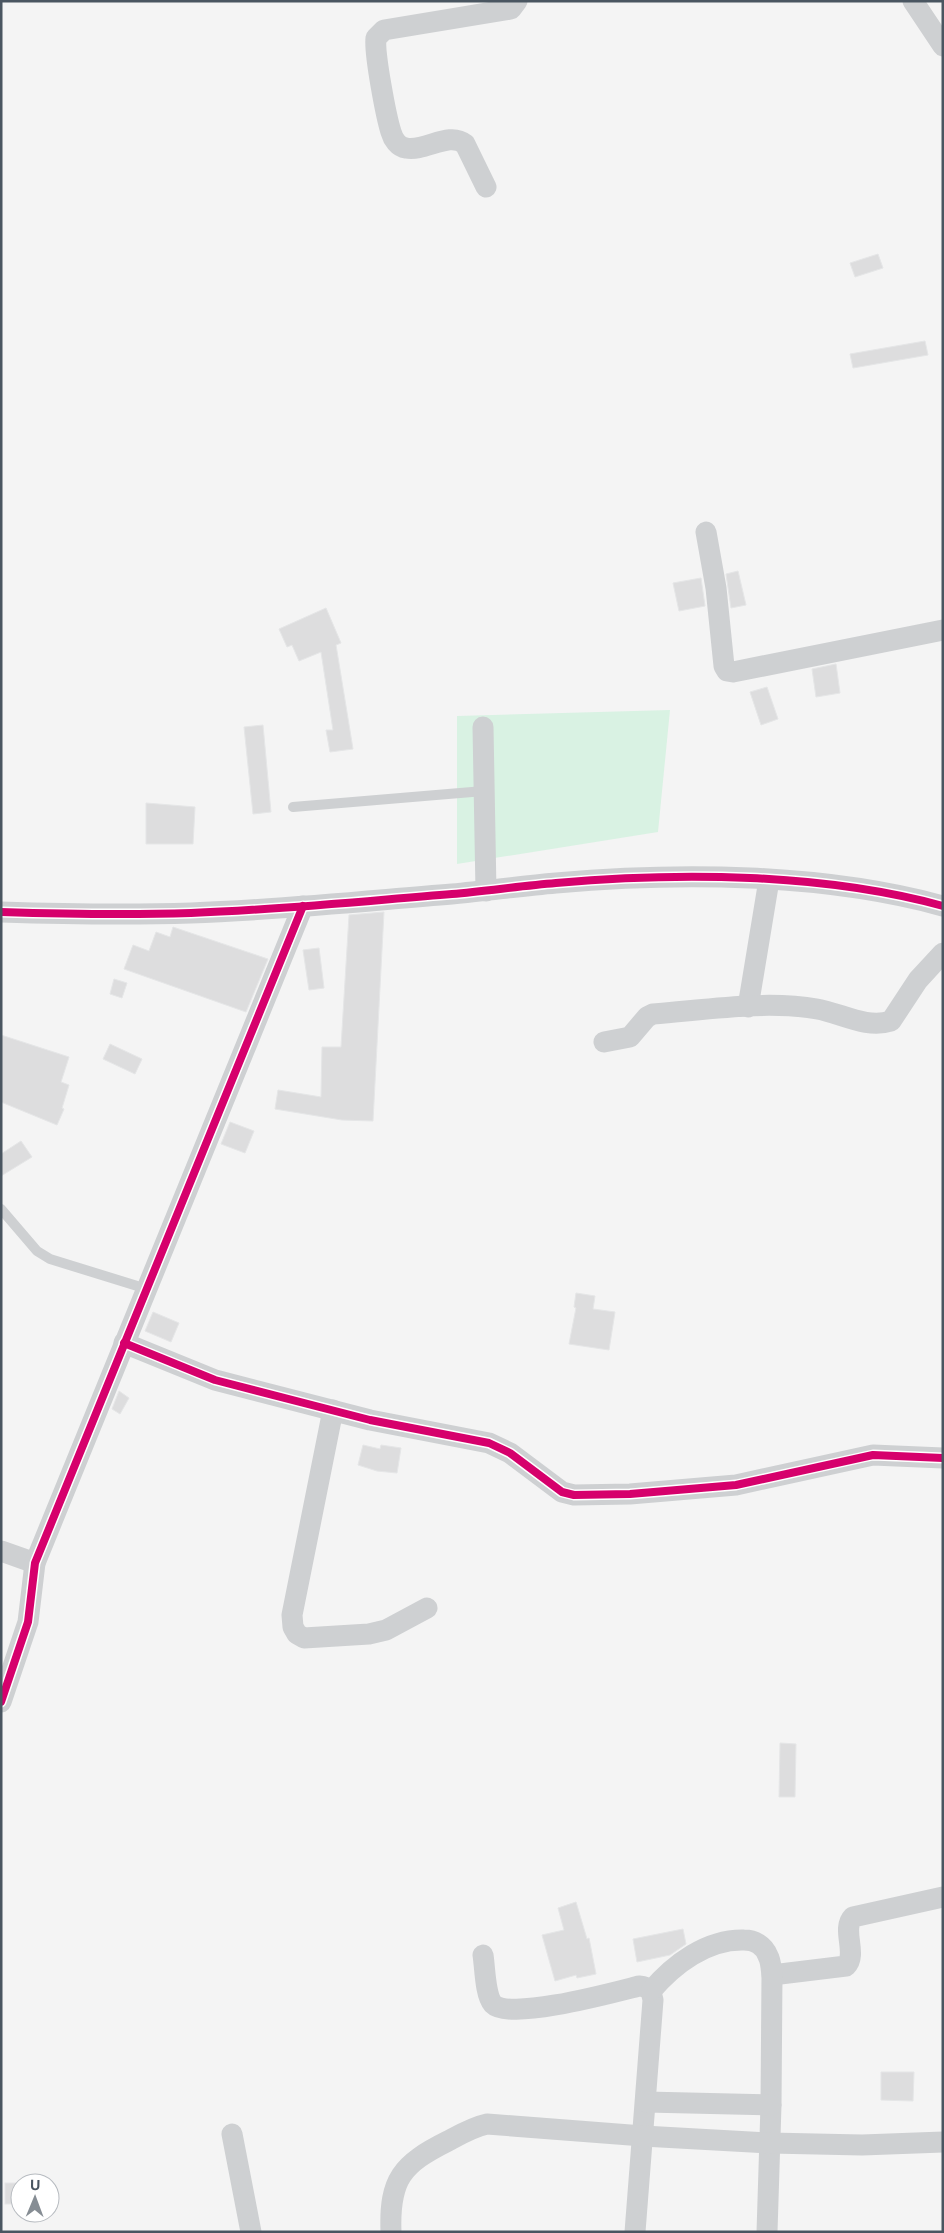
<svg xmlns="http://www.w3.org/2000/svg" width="944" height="2233" font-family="Inter,sans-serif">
<rect width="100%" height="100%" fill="#f4f4f4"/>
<!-- green -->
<path fill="#d9f2e3" d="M670,710L658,832L457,864V716Z"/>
<!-- building -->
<g fill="#ddddde" stroke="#e5e6e7">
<path d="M878,254L883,268L855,277L850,263Z"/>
<path d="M925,341L928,355L853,368L850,354Z"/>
<path d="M738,571L746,605L731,608L726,574Z"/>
<path d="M701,578L705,606L679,611L673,583Z"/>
<path d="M326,608L341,643L336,645L353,749L330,752L326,730H333L321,652L299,661L292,645L287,647L279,629Z"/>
<path d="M836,664L840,693L816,697L812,669Z"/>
<path d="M767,687L778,719L761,725L750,692Z"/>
<path d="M263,725L271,812L253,814L244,727Z"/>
<path d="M146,803L195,807L193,844H146Z"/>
<path d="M384,912L373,1121L342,1120L275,1109L278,1090L321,1097L322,1047H341L349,915Z"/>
<path d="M173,927L268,959L246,1012L124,969L133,945L149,951L156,932L170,937Z"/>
<path d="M319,948L324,988L309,990L303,950Z"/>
<path d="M114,979L127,983L122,998L110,994Z"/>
<path d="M1,1035L69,1057L61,1082L69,1085L62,1108L64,1109L57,1125L1,1102Z"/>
<path d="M110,1044L142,1059L135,1074L103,1059Z"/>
<path d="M230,1122L254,1131L245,1153L221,1144Z"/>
<path d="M21,1141L32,1157L1,1176V1154Z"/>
<path d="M576,1293L595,1296L593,1309L615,1312L609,1350L569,1344L576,1308L574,1307Z"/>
<path d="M153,1312L179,1323L171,1342L145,1331Z"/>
<path d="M119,1391L129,1398L120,1414L112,1409Z"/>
<path d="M363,1445L380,1449L381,1445L401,1448L397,1473L377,1471L358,1465Z"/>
<path d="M780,1743L796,1744L795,1797H779Z"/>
<path d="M576,1902L587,1939L589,1938L596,1974L577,1978L576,1975L555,1981L542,1935L564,1930L558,1908Z"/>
<path d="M683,1929L686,1944L670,1955L637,1962L633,1939Z"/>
<path d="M881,2072H914L913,2101L881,2100Z"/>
<rect x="5" y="2183" width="15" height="21"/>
</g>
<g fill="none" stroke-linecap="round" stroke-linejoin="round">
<!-- service -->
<g stroke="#ced0d2" stroke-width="10">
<path d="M293,807L484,791"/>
<path d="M1,1209L37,1251L50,1259L147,1289"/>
</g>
<!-- minor -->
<g stroke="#ced0d2" stroke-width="21">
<path d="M913,1L943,46"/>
<path d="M486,187L465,144C449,131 425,152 406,148C398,147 393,139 391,132C386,116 374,53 376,38L384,30L511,9L517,1"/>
<path d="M706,532L716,588L724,666L727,671L733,672L943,630"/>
<path d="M483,727L486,891"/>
<path d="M1,912C65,914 128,915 191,913C278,910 365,901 452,894C486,891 521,886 556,883C679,872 822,873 943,906"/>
<path d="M748,1007L769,880"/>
<path d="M604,1042L630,1037L647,1017L653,1014C705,1010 765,1000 817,1009C841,1013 866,1029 891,1021L918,980L943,953"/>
<path d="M124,1343L215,1380L370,1420L489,1443L510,1453L562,1492L574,1495L630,1494L736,1485L873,1455L943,1458"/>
<path d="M333,1410L292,1615L293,1627L297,1634L304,1638L369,1634L386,1630L427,1608"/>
<path d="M1,1551L35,1563"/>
<path d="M1,1702L28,1622L35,1563L303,906"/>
<path d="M483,1955C485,1967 485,1995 493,2004C509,2021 615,1992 639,1986C649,1987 651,1990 653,2000L635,2232"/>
<path d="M772,1975L846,1966C858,1954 841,1929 853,1917L943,1897"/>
<path d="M651,1991C674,1964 707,1939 744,1940C754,1940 764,1945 768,1956C771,1961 771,1969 772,1975L771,2105L767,2232"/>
<path d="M646,2102L771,2105"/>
<path d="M232,2134L251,2232"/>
<path d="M391,2232C389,2179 402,2164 448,2141C461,2134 473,2127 487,2124L643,2136L770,2143L862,2145L943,2142"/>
</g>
<defs>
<g id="cycleway">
<path d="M1,912C65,914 128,915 191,913C278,910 365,901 452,894C486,891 521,886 556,883C679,872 822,873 943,906"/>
<path d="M124,1343L215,1380L370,1420L489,1443L510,1453L562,1492L574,1495L630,1494L736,1485L873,1455L943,1458"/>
<path d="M1,1702L28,1622L35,1563L303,906"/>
</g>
</defs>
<!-- cycleway casing -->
<use href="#cycleway" stroke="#fff" stroke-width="11"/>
<!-- cycleway -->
<use href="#cycleway" stroke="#d6006c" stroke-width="8"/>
</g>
<!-- border -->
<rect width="944" height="2233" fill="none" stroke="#4a5661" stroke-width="5"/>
<!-- north arrow -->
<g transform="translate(35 2198) rotate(1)"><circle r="24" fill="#ffffff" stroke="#b7bbc0"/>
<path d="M0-4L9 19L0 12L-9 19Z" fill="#868d94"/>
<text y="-8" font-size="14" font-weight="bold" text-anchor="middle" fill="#4a5661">U</text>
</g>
</svg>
